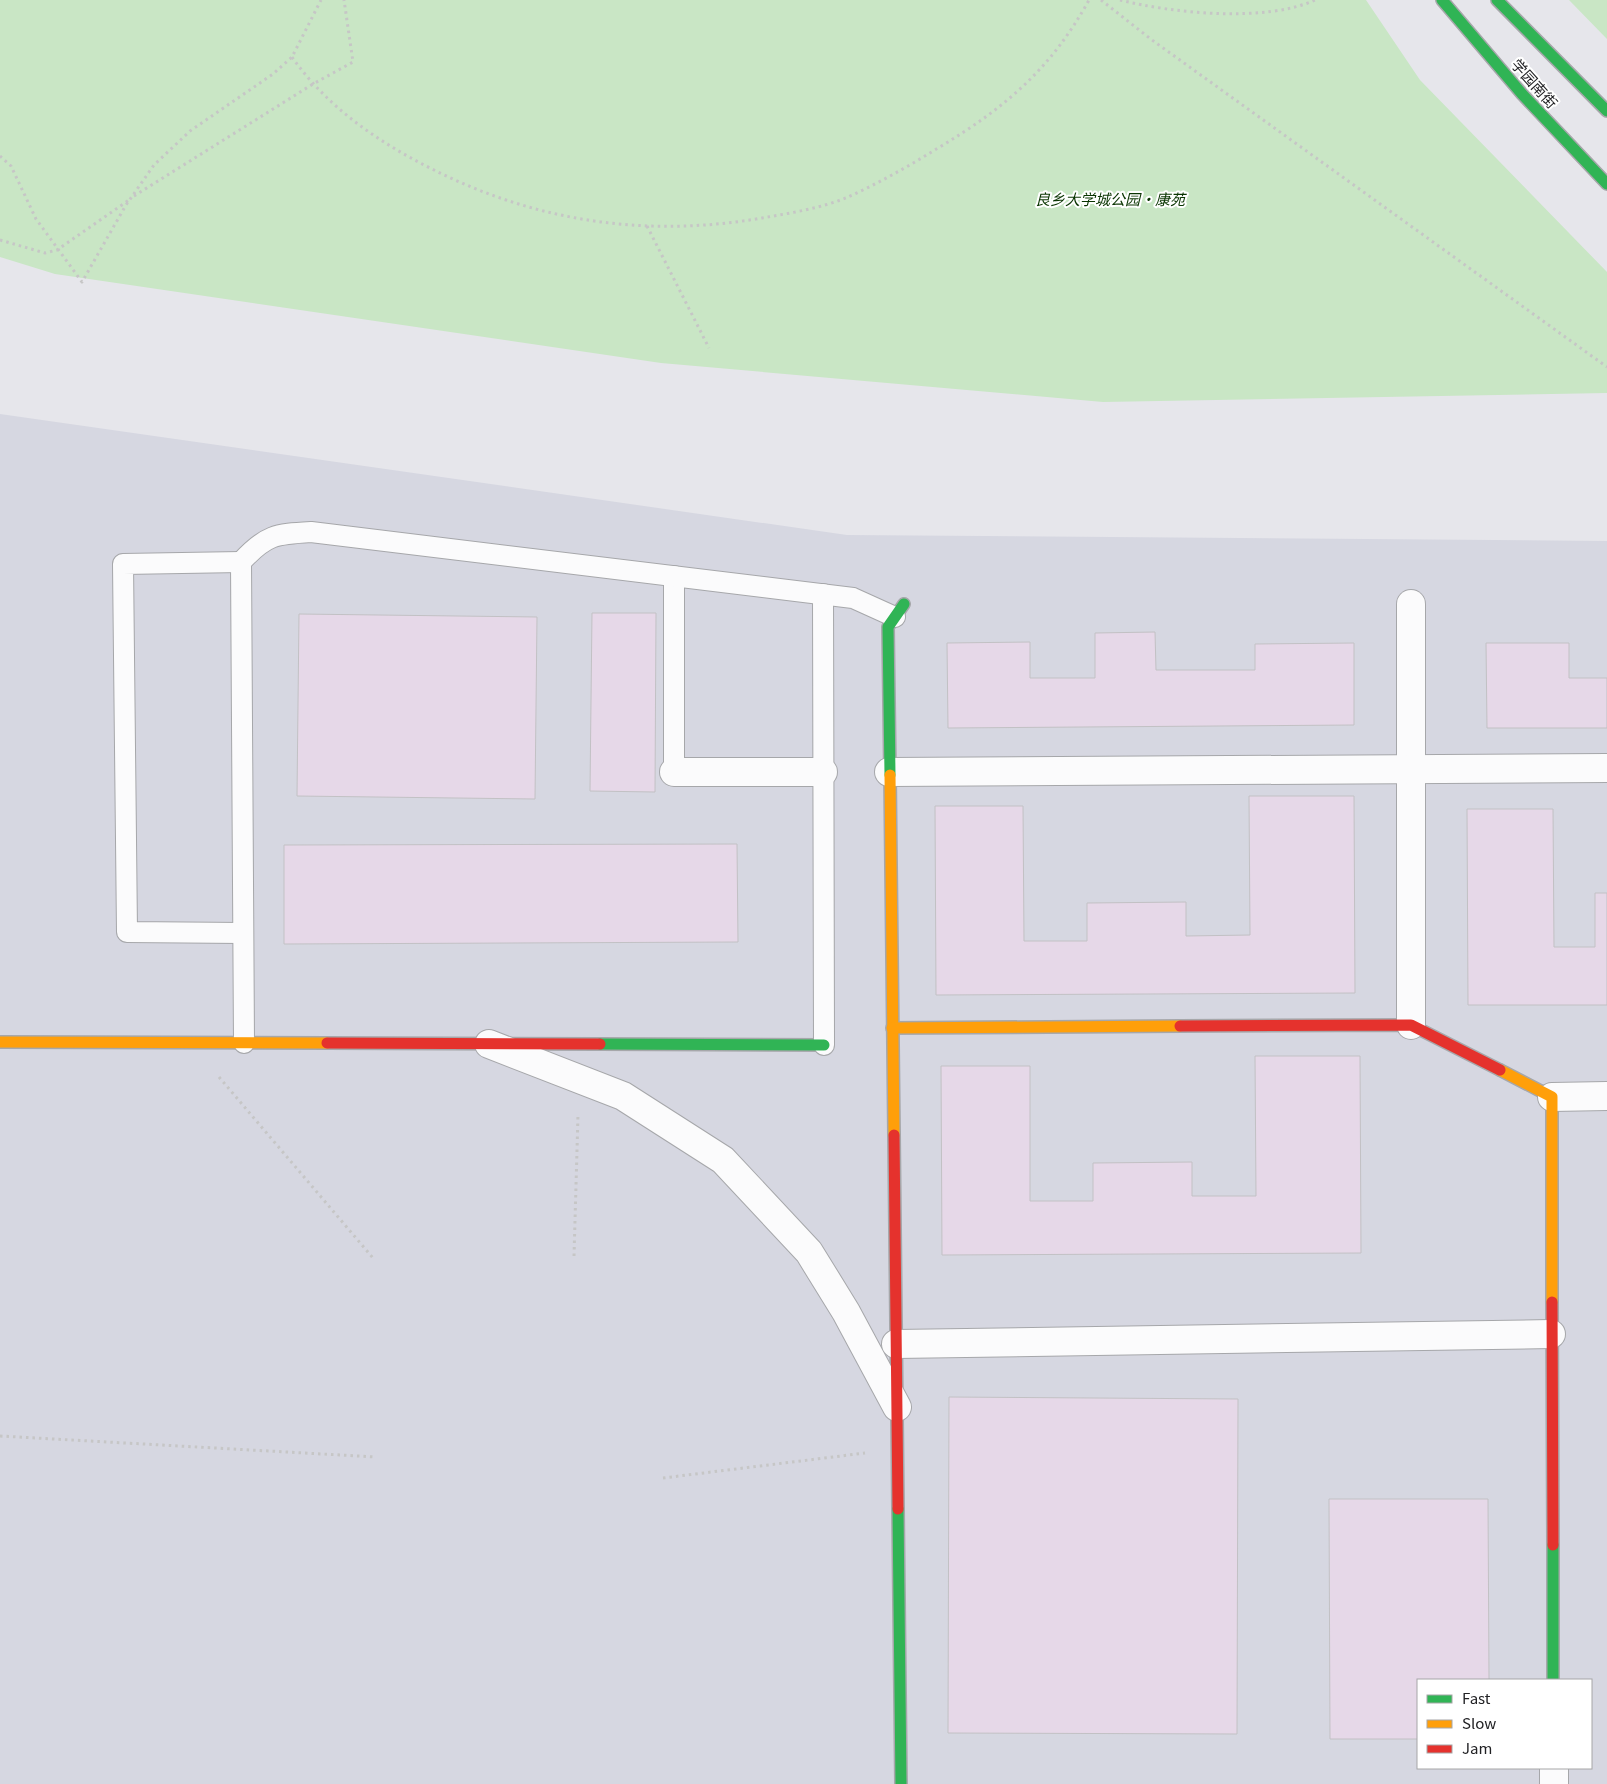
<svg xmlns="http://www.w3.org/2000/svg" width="1607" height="1784" font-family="Georgia,'Noto Sans SC',serif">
<rect width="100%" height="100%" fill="#e6e6eb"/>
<!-- built -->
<path fill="#d6d7e1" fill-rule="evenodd" d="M0,414L847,535L1607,541V1784H0ZM1418,1680H1591V1768H1418Z"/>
<!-- green -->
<g fill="#c9e6c5">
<path d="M0,0H1366L1420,80L1607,272V393L1103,402L661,363L55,274L0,257Z"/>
<path d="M1569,0H1607V39Z"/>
</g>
<!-- building -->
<g fill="#e6d8e8" stroke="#c2c1c4">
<path d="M592,613H656L655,792L590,791Z"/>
<path d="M299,614L537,617L535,799L297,796Z"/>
<path d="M1155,632L1156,670H1255V644L1354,643V725L948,728L947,643L1030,642V678H1095V633Z"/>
<path d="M1486,643H1569V678H1607V728H1487Z"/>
<path d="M1249,796H1354L1355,993L936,995L935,806H1023L1024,941H1087V903L1186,902V936L1250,935Z"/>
<path d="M1467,809H1553L1554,947H1595V893H1607V1005H1468Z"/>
<path d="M737,844L738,942L284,944V845Z"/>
<path d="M1255,1056H1360L1361,1253L942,1255L941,1066H1030V1201H1093V1163L1192,1162V1196H1256Z"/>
<path d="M949,1397L1238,1399L1237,1734L948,1733Z"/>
<path d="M1329,1499H1488L1489,1680H1418V1739H1330Z"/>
</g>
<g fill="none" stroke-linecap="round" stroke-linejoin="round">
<defs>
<g id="lane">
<path d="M241,562L123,564L127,932L242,933"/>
<path d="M823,594L824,1045"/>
<path d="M674,772V576"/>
<path d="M244,1043L241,562C266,535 275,534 311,532L853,598L895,617"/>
</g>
<g id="street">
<path d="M1411,604V1025"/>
<path d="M674,772H823"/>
<path d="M889,772L1607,768"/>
<path d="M489,1044L623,1096L723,1160L809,1252L846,1312L897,1407"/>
<path d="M1552,1097L1607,1096"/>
<path d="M896,1344L1551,1334"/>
<path d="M1554,1768V1784"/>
</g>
<g id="fast">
<path d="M1442,0L1522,94L1607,184"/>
<path d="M1497,0L1607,111"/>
<path d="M890,775L888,627L904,604"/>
<path d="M600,1044L824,1045"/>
<path d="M898,1509L901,1784"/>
<path d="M1553,1545V1680"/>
</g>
<g id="slow">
<path d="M890,775L894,1135"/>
<path d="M892,1028L1180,1026"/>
<path d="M0,1042L327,1043"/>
<path d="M1500,1070L1552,1097V1302"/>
</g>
<g id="jam">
<path d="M1180,1026L1411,1025L1500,1070"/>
<path d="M327,1043L600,1044"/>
<path d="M894,1135L898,1509"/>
<path d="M1552,1302L1553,1545"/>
</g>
</defs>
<!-- lane casing -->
<use href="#lane" stroke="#a6a7aa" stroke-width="22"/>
<!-- street casing -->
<use href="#street" stroke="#a6a7aa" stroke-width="30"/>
<!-- fast casing -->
<use href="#fast" stroke="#a6a7aa" stroke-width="14"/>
<!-- slow casing -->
<use href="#slow" stroke="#a6a7aa" stroke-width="14"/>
<!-- jam casing -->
<use href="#jam" stroke="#a6a7aa" stroke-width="14"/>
<!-- path -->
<g stroke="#c6c6c6" stroke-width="3" stroke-dasharray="2.5 4" stroke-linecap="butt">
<path d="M1101,0L1152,40L1607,367"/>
<path d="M1120,0C1172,13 1265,23 1315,0"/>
<path d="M292,57C327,107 378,142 432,169C537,222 647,238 762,218C791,213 822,208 848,197C879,183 909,166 938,148C1005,108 1051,69 1089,0"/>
<path d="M0,156L11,166L36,219L82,282L126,205L154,165L190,131L273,74L292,57L321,0"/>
<path d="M134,196L313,84L353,62L344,0"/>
<path d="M647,226L709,348"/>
<path d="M0,240L45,253L57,250L129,200"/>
<path d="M219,1077L373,1258"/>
<path d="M574,1256L578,1115"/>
<path d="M0,1436L376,1457"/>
<path d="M663,1478L865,1453"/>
</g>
<!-- lane -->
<use href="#lane" stroke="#fbfbfc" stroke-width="20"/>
<!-- street -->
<use href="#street" stroke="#fbfbfc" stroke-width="28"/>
<!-- fast -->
<use href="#fast" stroke="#30b455" stroke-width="11"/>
<!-- slow -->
<use href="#slow" stroke="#ff9f0a" stroke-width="11"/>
<!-- jam -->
<use href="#jam" stroke="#e5322d" stroke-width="11"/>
</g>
<g text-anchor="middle" stroke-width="4" stroke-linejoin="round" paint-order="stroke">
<!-- street labels -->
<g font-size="15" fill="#212124" stroke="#fff">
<text transform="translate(1534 84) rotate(48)" y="5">学园南街</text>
</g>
<!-- park labels -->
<g font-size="15" font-style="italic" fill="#093401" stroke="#fff">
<text x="1110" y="205">良乡大学城公园·康苑</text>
</g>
</g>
<!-- legend -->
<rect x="1417" y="1679" width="175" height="90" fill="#ffffff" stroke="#a6a6a7"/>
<rect x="1427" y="1695" width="25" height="8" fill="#30b455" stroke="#a6a6a7"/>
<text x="1462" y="1704" font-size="15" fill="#212124">Fast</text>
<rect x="1427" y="1720" width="25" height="8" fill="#ff9f0a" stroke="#a6a6a7"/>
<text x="1462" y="1729" font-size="15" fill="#212124">Slow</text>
<rect x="1427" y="1745" width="25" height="8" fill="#e5322d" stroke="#a6a6a7"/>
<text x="1462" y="1754" font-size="15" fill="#212124">Jam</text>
</svg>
